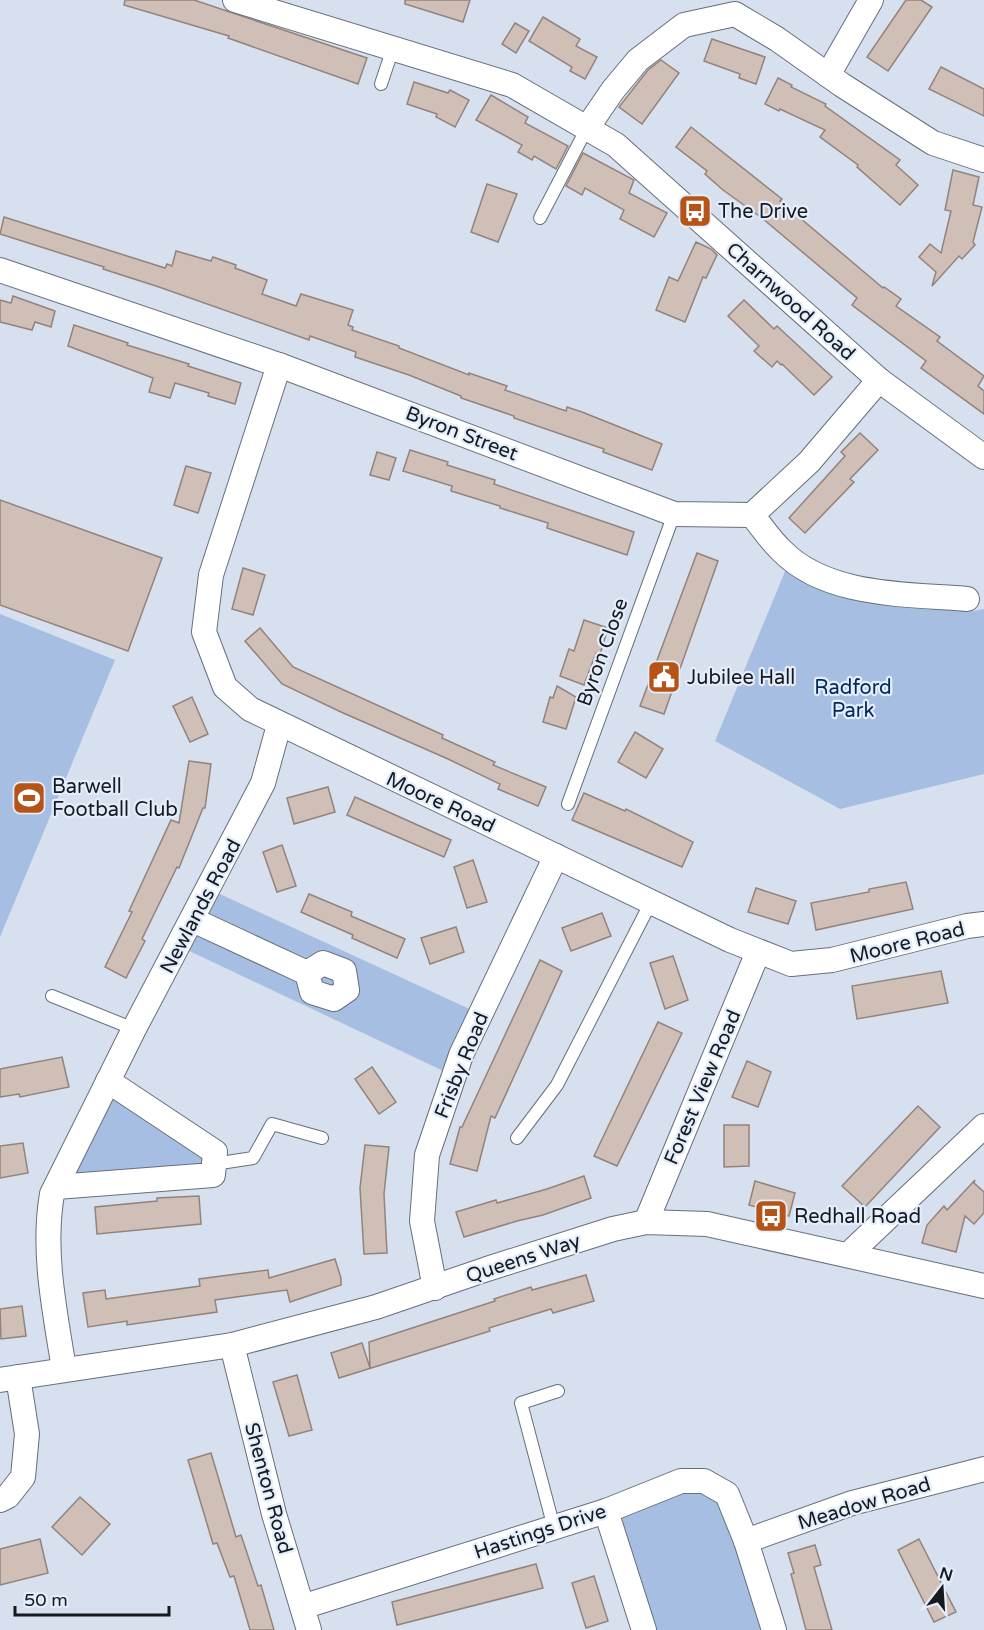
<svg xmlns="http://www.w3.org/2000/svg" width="984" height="1630" font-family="'Varela Round',sans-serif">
<rect width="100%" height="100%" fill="#d6e0ee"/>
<!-- green -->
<g fill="#a5bee2">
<path d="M786,569L968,607L974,611L984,609V774L840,809L715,741Z"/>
<path d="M0,614L115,660L0,937Z"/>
<path d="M209,889L476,1012L454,1076L183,948Z"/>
<path d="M108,1081L215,1152L213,1175L52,1194Z"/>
<path d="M681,1481L727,1494L774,1630H646L606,1511Z"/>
</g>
<!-- building -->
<g fill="#cfbfb7" stroke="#93837c" stroke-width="1.5">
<path d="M125,0H194L367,58L358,84L228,38L229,36L124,5Z"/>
<path d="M405,0H470L463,22L405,4Z"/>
<path d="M906,0H921L932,7L888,71L867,57Z"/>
<path d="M543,17L580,39L576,46L597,57L585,79L570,71L572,67L529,41Z"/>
<path d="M515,23L529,31L516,53L502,44Z"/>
<path d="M712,39L765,57L756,84L739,78L740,74L704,61Z"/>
<path d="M661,60L679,73L642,124L619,107L648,70Z"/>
<path d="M941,67L984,89V116L929,89Z"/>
<path d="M778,78L792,85L791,87L826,104L825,106L900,160L896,165L918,185L900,205L857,167L858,165L820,137L825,130L780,109L779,111L765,104Z"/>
<path d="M414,82L448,93L450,90L469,100L455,127L436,117L437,114L407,104Z"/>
<path d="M491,95L528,117L525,123L568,146L556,169L534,156L532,160L518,152L522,145L476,120Z"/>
<path d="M691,127L782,199L780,201L883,288L884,287L901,299L896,306L940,337L937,341L984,376L978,386L984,391V414L921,368L926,361L852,305L857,298L762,218L723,190L705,174L707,171L676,147Z"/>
<path d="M583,153L634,180L629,193L667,213L654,237L620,219L624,210L585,188L582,195L566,186Z"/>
<path d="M953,170L979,177L973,205L982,207L973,242L975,245L962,259L959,256L932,286L936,272L919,257L930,244L941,253L951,211L945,210Z"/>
<path d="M487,184L517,194L498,242L471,232Z"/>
<path d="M4,217L165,268L167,264L172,266L176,251L211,261L213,257L236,265L235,268L267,280L262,294L296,306L301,294L353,310L348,325L353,327L352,330L399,346V348L469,375V373L507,386L505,390L566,411L567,407L582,412L662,444L652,470L603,452L604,449L514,418V416L461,398V396L409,375L355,357L356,352L310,336L309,340L159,287L103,269L104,267L0,234Z"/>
<path d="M696,242L711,249L717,255L706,278L703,277L685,322L656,310L669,277L678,281Z"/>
<path d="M13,296L55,311L51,327L35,322L32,330L0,322V300L11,303Z"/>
<path d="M744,300L774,329L777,326L832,377L814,395L782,364L781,365L777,361L772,367L754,351L759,346L728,316Z"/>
<path d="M74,325L128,343L127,345L189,364L188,366L241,383L235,404L208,396L209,393L175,383L170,398L149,392L153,378L68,346Z"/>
<path d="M860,433L878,450L850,479L854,482L805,533L789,518L845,456L841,452Z"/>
<path d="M410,450L448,462L447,465L495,480L494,484L634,532L627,555L547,528L548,523L500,508V506L451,491L452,486L403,471Z"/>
<path d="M377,452L396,458L389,480L370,475Z"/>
<path d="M186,466L211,473L198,513L174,505Z"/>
<path d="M0,500L162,558L128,651L0,605Z"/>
<path d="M697,553L718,561L664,714L640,706Z"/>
<path d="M243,568L265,575L253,615L232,609Z"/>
<path d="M584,620L608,628L600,654L596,653L584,685L560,676L569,649L574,651Z"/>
<path d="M260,628L293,667L443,735L442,738L495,762L493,765L546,787L538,806L498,789L500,784L448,759L341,712L282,684L245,641Z"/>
<path d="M557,686L576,697L566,729L543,722L550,697L553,698Z"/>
<path d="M192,697L208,734L190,742L173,706Z"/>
<path d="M635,732L663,749L646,778L618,762Z"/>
<path d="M189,761L211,764L205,808H203L179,868L177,867L142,939L145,941L126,978L105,967L132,912L129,911L171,820L179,823Z"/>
<path d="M328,787L335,812L294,824L287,798Z"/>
<path d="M584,793L625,811L626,809L693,842L682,867L572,820Z"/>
<path d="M355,797L451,840L444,857L347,815Z"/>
<path d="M282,845L296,886L277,892L263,852Z"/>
<path d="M473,860L487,902L467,908L454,867Z"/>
<path d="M906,882L913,909L816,930L811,903L869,892V889Z"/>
<path d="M756,888L796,901L788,924L748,912Z"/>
<path d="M309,894L352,912L351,916L405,939L397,958L352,938L353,935L301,912Z"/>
<path d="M602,913L611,936L571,951L562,928Z"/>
<path d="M456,927L464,952L430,964L421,938Z"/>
<path d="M673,956L688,1000L665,1009L650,963Z"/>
<path d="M540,960L562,971L495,1118L491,1116L477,1171L450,1164L460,1127H462Z"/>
<path d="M941,971L948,1003L857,1019L852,986Z"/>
<path d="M658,1022L682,1033L617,1166L594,1156Z"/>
<path d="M62,1057L69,1087L20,1097L19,1094L0,1097V1069Z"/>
<path d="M747,1061L771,1072L758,1107L732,1097Z"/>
<path d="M372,1067L396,1102L379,1114L355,1079Z"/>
<path d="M918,1106L940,1127L865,1207L842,1186Z"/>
<path d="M724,1125H749V1166L724,1167Z"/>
<path d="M23,1143L28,1173L0,1178V1146Z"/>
<path d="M365,1145L389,1147L384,1194L387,1253L364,1254L360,1188Z"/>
<path d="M584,1176L591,1198L543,1215L517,1221L464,1237L456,1212L496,1200L497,1203L547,1189Z"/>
<path d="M975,1180L974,1183L984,1192V1213L974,1224L965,1216L956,1252L922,1243L927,1225L944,1206L947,1210Z"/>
<path d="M755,1181L795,1193L789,1216L749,1205Z"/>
<path d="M199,1196L201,1224L97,1234L95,1207L157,1201V1198Z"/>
<path d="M335,1259L341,1278V1285L290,1302L287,1290L215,1300L217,1312L127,1325V1321L88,1327L83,1293L105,1290L106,1299L200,1286L199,1279L268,1270L269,1278Z"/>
<path d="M586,1275L594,1301L553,1313L551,1309L489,1328L490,1331L339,1378L331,1353L362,1343L370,1368L369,1342L495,1301L494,1299L531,1287L532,1290Z"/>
<path d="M22,1306L26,1336L1,1339L0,1309Z"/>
<path d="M297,1375L312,1430L289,1436L273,1382Z"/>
<path d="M211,1453L236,1537L241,1535L258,1586L261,1585L274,1630H250L234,1576L230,1577L217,1543L213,1544L188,1460Z"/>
<path d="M80,1497L110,1524L82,1555L52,1527Z"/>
<path d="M40,1539L48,1573L0,1585V1549Z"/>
<path d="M919,1539L956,1612L934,1622L898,1550Z"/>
<path d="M815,1545L821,1565L814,1567L832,1630H806L791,1574L794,1573L788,1553Z"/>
<path d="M536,1564L543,1588L397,1625L392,1602Z"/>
<path d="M594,1576L608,1621L586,1628L572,1583Z"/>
</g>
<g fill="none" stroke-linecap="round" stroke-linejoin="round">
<defs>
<g id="lane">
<path d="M381,84L393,48"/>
<path d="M540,218L587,128"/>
<path d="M568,804L674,514"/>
<path d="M52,996L134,1029"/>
<path d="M517,1138L557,1085L651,902"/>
<path d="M214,1164L253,1158L272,1124L322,1138"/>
<path d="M554,1528L521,1403L558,1391"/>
</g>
<g id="street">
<path d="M235,0L512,85L616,145L879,380L984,457"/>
<path d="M828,75L871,0"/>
<path d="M587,128L613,90L638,60L684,25L735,14L777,39L842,85L933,143L984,160"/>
<path d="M0,270L279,365L674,514L752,515L809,462L879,380"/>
<path d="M279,365L211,575L204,632L225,687L250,709L730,940L791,964L832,960L967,926L984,924"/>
<path d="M752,515C762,527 771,541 782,551C827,597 908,594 967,599"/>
<path d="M193,920L307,973L323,963L344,971L347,990L334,999L312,992L307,973"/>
<path d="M56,1187L213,1175L215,1152L108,1081"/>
<path d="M646,1222L758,952"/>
<path d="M849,1254L984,1126"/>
<path d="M435,1288L422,1221L427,1155L461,1055L556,856"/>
<path d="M232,1345L274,1514L309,1630"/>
<path d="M64,1369C55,1312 42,1252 52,1194L134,1029L263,783L279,725"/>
<path d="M0,1380L232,1345L376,1307L487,1269L613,1229L646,1222L707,1224L984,1286"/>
<path d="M0,1500L8,1496L23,1477L27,1434L18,1377"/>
<path d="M606,1511L644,1630"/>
<path d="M746,1541L852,1503L984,1469"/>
<path d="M302,1607L606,1511L681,1481H704L727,1494L746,1541L774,1630"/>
</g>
</defs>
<!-- lane casing -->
<use href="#lane" stroke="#676f7c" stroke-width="14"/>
<!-- street casing -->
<use href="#street" stroke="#676f7c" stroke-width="26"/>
<!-- lane -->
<use href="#lane" stroke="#fff" stroke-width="12"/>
<!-- street -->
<use href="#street" stroke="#fff" stroke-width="24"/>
</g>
<!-- icons -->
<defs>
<symbol id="bus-square" viewBox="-11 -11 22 22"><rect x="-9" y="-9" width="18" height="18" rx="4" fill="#b65417" stroke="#e3edfb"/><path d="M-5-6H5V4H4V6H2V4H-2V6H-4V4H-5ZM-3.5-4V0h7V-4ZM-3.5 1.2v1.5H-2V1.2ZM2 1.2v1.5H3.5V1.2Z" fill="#fff"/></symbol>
<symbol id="civic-square" viewBox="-11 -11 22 22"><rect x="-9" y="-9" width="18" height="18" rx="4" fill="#b65417" stroke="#e3edfb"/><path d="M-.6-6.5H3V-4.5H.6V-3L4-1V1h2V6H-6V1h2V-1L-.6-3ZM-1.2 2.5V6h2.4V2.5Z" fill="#fff"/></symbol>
<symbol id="stadium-square" viewBox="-11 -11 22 22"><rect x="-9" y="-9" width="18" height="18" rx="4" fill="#b65417" stroke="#e3edfb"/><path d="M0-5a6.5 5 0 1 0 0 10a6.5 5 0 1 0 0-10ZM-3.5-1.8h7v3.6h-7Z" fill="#fff"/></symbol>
</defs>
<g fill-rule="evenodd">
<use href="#bus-square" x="676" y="192" width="38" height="38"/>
<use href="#civic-square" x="645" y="658" width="38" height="38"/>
<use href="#stadium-square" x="10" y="779" width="38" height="38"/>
<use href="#bus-square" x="752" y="1197" width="38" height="38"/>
</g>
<g text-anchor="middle" stroke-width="4.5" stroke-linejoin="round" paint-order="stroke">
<!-- poi labels -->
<g font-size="20" fill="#16191e" stroke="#e3edfb" text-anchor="start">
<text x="718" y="218">The Drive</text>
<text x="687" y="684">Jubilee Hall</text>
<text x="52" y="793">Barwell<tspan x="52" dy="23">Football Club</tspan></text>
<text x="794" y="1223">Redhall Road</text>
</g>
<!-- street labels -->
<g font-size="20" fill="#16191e" stroke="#e3edfb">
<text transform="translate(791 301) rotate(42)" y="7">Charnwood Road</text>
<text transform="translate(462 433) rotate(21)" y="7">Byron Street</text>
<text transform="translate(602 652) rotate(-70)" y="7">Byron Close</text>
<text transform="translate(441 802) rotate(25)" y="7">Moore Road</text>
<text transform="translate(200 906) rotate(-62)" y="7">Newlands Road</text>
<text transform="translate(907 942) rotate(-14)" y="7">Moore Road</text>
<text transform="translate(461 1065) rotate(-68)" y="7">Frisby Road</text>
<text transform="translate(702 1087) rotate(-67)" y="7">Forest View Road</text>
<text transform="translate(523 1258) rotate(-18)" y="7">Queens Way</text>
<text transform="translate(269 1488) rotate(75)" y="7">Shenton Road</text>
<text transform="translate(864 1503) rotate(-17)" y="7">Meadow Road</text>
<text transform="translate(540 1531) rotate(-18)" y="7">Hastings Drive</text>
</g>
<!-- park labels -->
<g font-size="20" fill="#00285b" stroke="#e3edfb">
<text x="853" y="694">Radford<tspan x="853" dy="23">Park</tspan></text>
</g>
</g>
<!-- north arrow -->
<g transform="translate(942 1588) rotate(17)" stroke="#e3edfb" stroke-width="4.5" paint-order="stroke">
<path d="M0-4.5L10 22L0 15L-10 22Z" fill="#16191e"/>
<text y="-9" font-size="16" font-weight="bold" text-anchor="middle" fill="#16191e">N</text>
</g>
<!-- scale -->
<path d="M15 1606v9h154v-9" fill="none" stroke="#16191e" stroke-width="3"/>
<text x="24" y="1606" font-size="18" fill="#16191e" stroke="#e3edfb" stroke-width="4.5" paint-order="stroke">50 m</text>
</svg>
